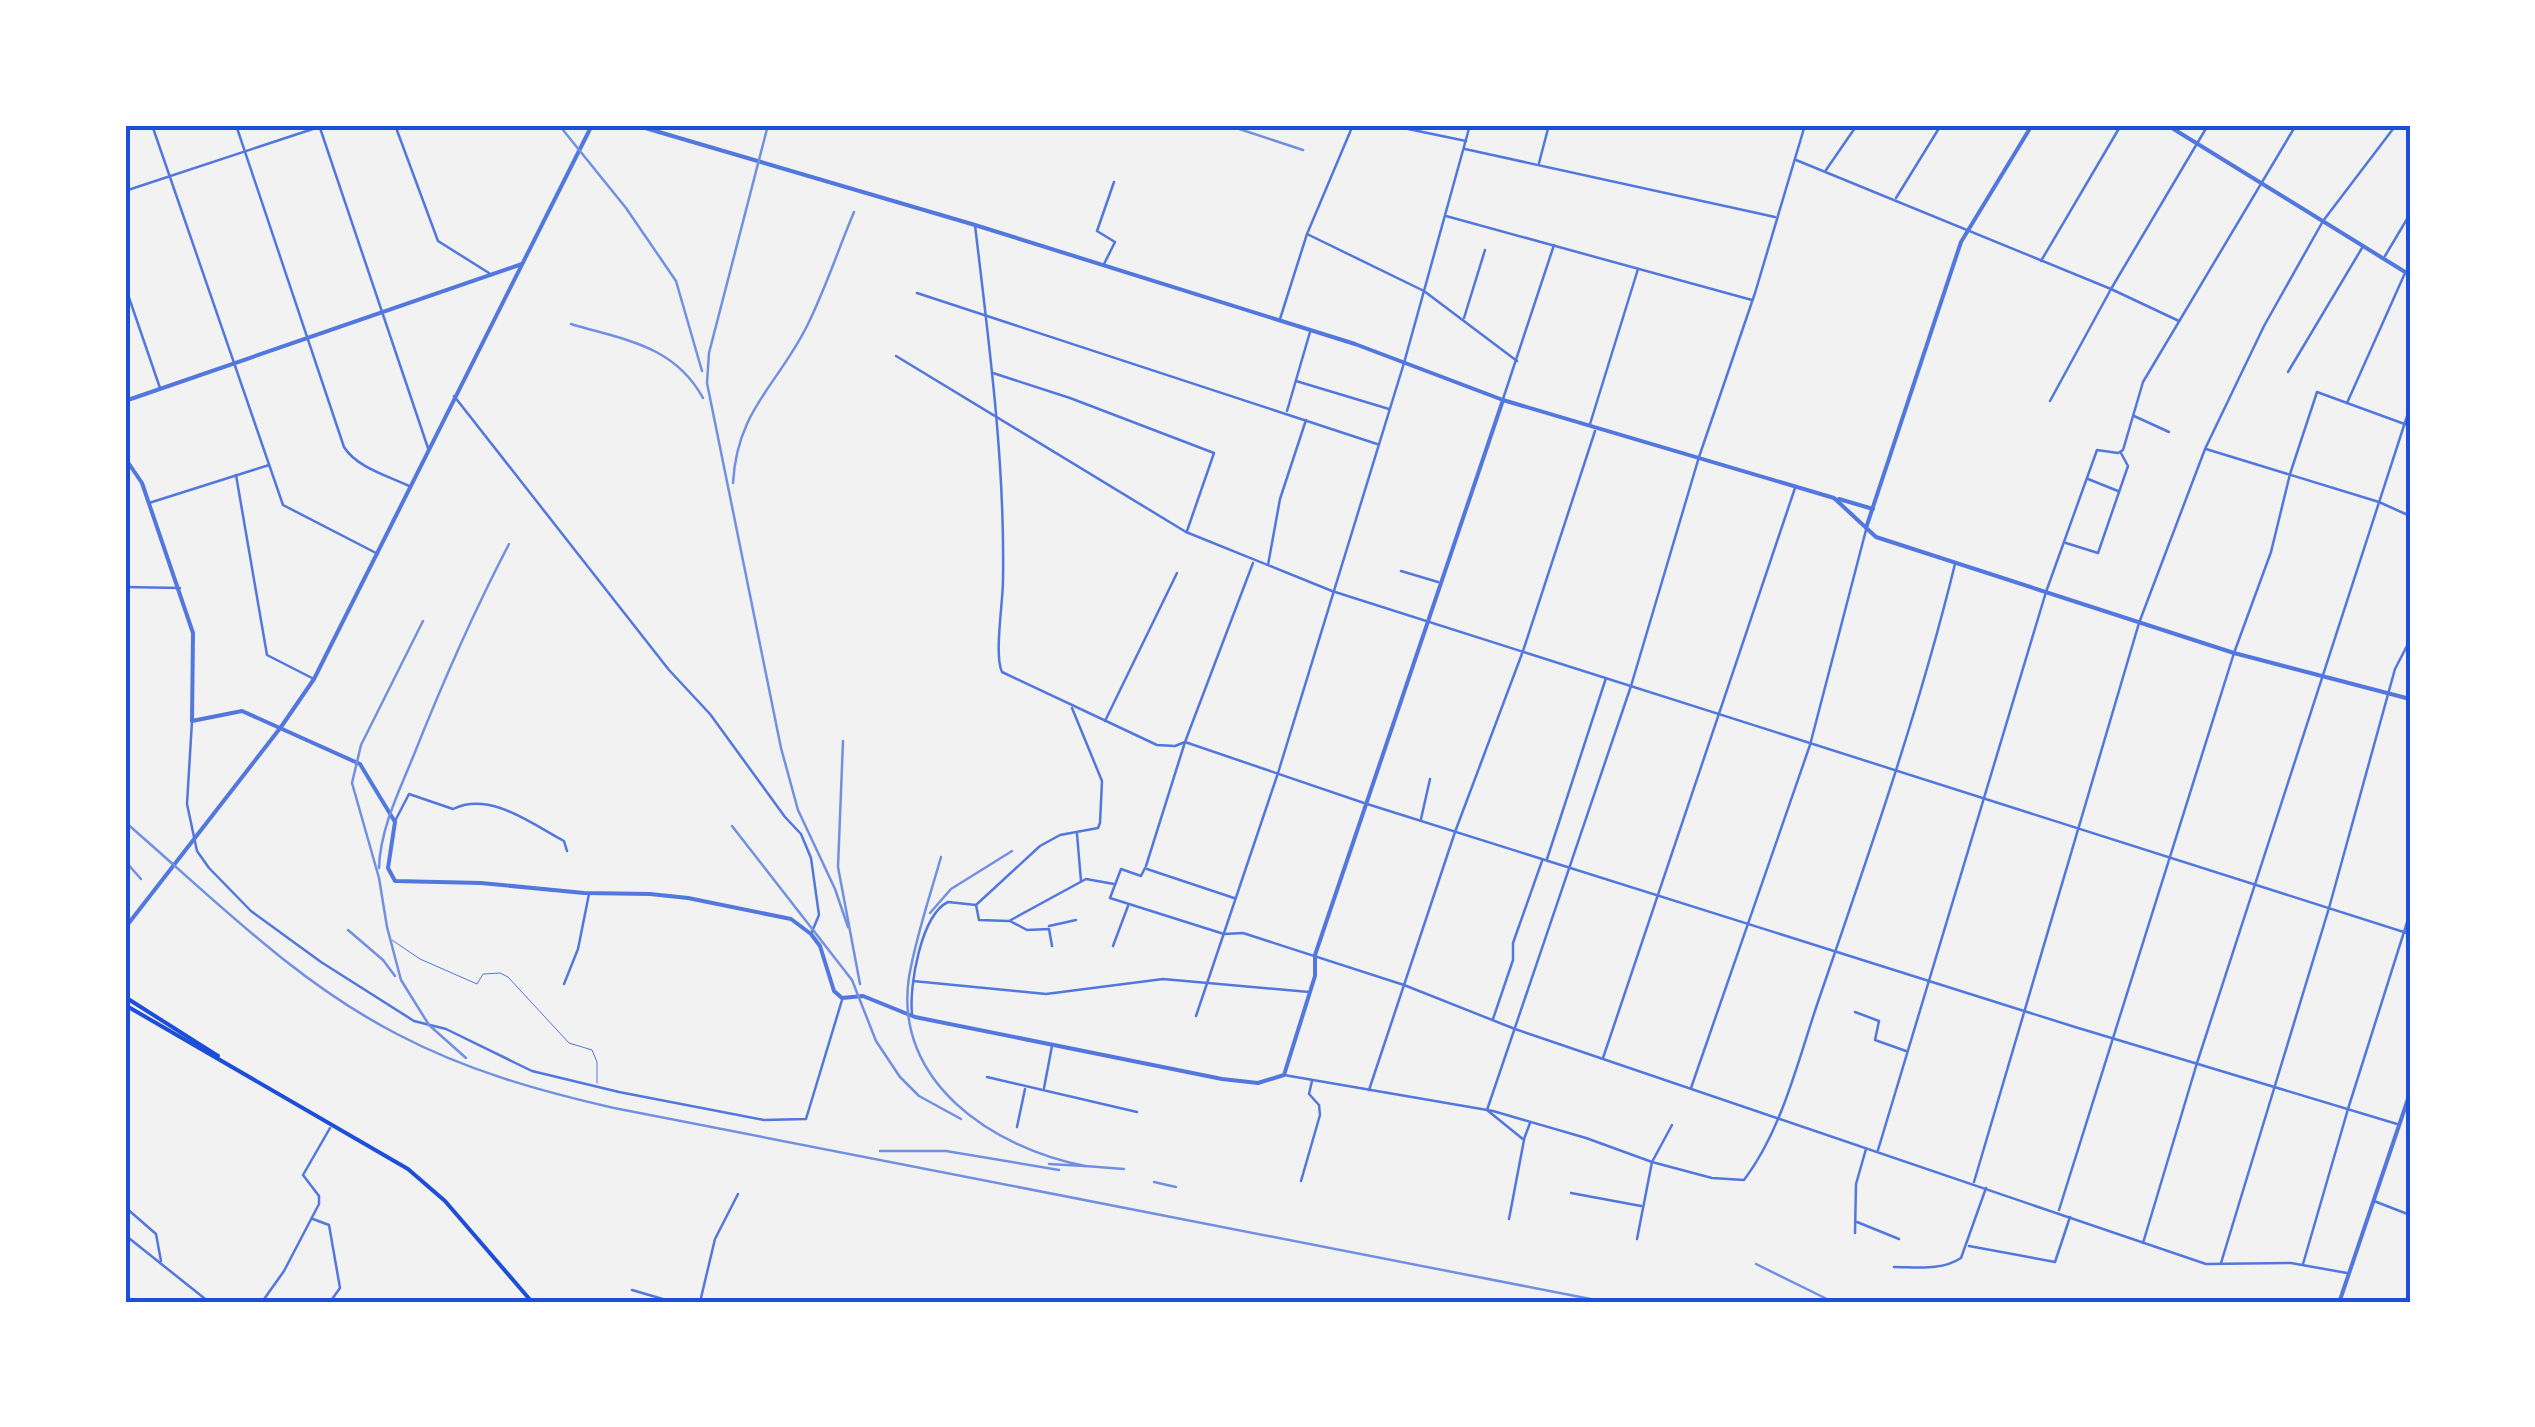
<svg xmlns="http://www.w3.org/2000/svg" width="2535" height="1427" font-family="'IBM Plex Sans',sans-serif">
<rect width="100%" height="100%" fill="#f2f2f2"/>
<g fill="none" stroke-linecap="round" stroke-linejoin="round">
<!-- service -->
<path stroke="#5277de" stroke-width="1" d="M392,940L420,959L477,984L483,974L500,973L508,977L569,1043L592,1050L597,1062V1083"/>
<!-- minor -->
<g stroke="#5277de" stroke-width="2.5">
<path d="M152,125L283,505L378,554"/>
<path d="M236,125L344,447C357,468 389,476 411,487"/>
<path d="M319,125L428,448"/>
<path d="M395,125L438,241L489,273"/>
<path d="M1389,125L1466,141"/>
<path d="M1465,149L1775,217"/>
<path d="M1796,160L2111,289L2179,321"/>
<path d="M1539,163L1549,125"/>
<path d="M1826,170L1857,125"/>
<path d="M125,191L325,125"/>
<path d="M1896,198L1941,125"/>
<path d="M1446,216L1752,300"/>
<path d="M975,225C989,344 1005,461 1003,580C1003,603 994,655 1002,672L1157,745L1175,746L1185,742L1364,803L2075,1027L2397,1124"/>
<path d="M1307,234L1424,291L1517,361"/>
<path d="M2385,256L2410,214"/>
<path d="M2041,261L2121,125"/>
<path d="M1104,264L1115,242L1097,231L1114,182"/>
<path d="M125,286L160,388"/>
<path d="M917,293L1377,444"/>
<path d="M1464,318L1485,250"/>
<path d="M1280,319L1307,234L1353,125"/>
<path d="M896,356L1186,532L1332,591L2410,934"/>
<path d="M2288,372L2362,248"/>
<path d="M993,373L1070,398L1214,453L1187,531"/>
<path d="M1296,381L1389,409"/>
<path d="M454,396L669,670L710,714L785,817L801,834L811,858L819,915L811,934"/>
<path d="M1503,399L1554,245"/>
<path d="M2050,401L2111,289L2208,125"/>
<path d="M2347,403L2405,273"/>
<path d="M1287,411L1310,332"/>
<path d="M2134,416L2169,432"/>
<path d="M1590,424L1638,269"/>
<path d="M2206,449L2379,502L2410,516"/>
<path d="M236,475L267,655L312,678"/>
<path d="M2088,479L2118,491"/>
<path d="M149,503L269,465"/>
<path d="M2066,543L2098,553L2128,466L2121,453"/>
<path d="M1268,565L1280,499L1306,420"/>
<path d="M1401,571L1438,582"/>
<path d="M125,587L180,588"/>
<path d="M1072,708L1102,781L1100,823L1098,828L1060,835L1040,846L976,905L979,920L1009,921L1086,879L1114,884"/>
<path d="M192,721L187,804L197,851L209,868L251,911L321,962L414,1021L446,1029L532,1071L619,1092L764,1120L806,1119L842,1000"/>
<path d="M1105,721L1177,573"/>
<path d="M1421,819L1430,779"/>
<path d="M395,821L409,794L453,809C490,791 530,823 564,841L567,851"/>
<path d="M1077,834L1081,881"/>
<path d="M1547,859L1606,678"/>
<path d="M1146,866L1185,742L1253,563"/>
<path d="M1145,868L1141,876L1121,869L1110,898L1224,934L1243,933L1404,985L1515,1029L2206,1264L2291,1263L2347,1273"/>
<path d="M1147,869L1234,898"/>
<path d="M1010,921L1027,930L1049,929L1052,946"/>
<path d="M1049,926L1076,920"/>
<path d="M1113,946L1128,906"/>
<path d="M913,981L1046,994L1163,979L1309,992"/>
<path d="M564,984L578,949L589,894"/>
<path d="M1855,1012L1879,1021L1875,1040L1906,1051"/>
<path d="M912,1014C909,986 921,915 948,902L976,905"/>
<path d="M1196,1016L1278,773L1404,363L1470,125"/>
<path d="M1493,1019L1513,960V943L1542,861"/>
<path d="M1603,1058L1795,488"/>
<path d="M1284,1075L1493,1111L1586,1138L1652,1162L1712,1178L1744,1180C1783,1129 1799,1056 1820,996C1869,853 1919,711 1955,564"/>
<path d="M987,1077L1137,1112"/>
<path d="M1044,1088L1052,1046"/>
<path d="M1691,1088L1810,745L1866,530"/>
<path d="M1369,1090L1455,832L1523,651L1595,431"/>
<path d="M1017,1127L1025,1089"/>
<path d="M1524,1139L1530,1123"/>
<path d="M1878,1150L2046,592L2097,450L2118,453L2123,450L2143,382L2296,125"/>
<path d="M1301,1181L1320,1115L1319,1105L1309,1094L1312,1081"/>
<path d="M1974,1182L2139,623L2205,449L2264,326L2323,221L2396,125"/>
<path d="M1571,1193L1641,1206"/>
<path d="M2374,1201L2410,1215"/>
<path d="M125,1207L156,1234L161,1261"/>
<path d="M2059,1210L2234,653L2271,552L2290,474L2317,392L2410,426"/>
<path d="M313,1219L329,1225L340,1288L330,1302"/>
<path d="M1509,1219L1524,1140L1487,1110L1631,686L1699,457L1755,293L1805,125"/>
<path d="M1857,1222L1899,1239"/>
<path d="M1855,1233L1856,1184L1866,1149"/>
<path d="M125,1235L209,1302"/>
<path d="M1637,1239L1652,1162L1672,1125"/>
<path d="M2143,1243L2197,1063L2410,407"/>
<path d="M1969,1246L2055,1262L2070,1217"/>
<path d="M2221,1263L2329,908L2395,669L2410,640"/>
<path d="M2303,1264L2348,1109L2410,913"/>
<path d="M1894,1267C1917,1267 1941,1271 1961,1258L1986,1188"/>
<path d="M632,1290L673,1302"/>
<path d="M262,1302L284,1271L319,1204V1196L303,1175L330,1128"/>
<path d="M700,1302L715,1239L738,1194"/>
</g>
<!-- tertiary -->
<g stroke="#5277de" stroke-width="4">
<path d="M635,125L975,225L1355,344L1503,400L1834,498L1876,537L2234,653L2410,699"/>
<path d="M2167,125L2410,275"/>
<path d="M125,401L522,264"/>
<path d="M125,458L142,483L193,633L192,721L242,711L360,764L395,822L388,868L395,881L481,883L584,893L650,894L688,898L791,919L811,934L820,946L834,991L842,998L863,996L915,1017L1222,1079L1258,1083L1284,1075L1315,976V955L1503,400"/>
<path d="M1839,499L1873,509"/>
<path d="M1866,528L1961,242L2032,125"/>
<path d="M125,928L281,727L314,679L592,125"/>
<path d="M2355,1302L2340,1300L2410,1093"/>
</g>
<!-- secondary -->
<g stroke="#1d4ed8" stroke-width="4">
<path d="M125,997L218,1056"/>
<path d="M125,1005L408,1169L445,1201L532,1302"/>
</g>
<!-- rail -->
<g stroke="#7290e2" stroke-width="2.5">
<path d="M559,125L626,208L676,281L702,371"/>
<path d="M768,125L709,353L707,383L781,748L798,810L835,889L848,927"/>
<path d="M1227,125L1303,150"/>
<path d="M571,324C624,340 674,345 703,398"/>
<path d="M733,483C737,410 777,386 807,326C825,290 838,250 854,212"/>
<path d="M423,621L361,745L352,783L379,878L387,927L401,980L429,1025L466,1058"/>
<path d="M843,741L838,867L860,984"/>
<path d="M125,822C211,896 294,981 397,1034C465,1070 539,1091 614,1108L1606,1302"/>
<path d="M732,826L852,980L876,1041L900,1077L919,1096L961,1119"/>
<path d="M941,857C930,896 916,936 909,977C893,1082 993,1148 1085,1166L1049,1164"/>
<path d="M125,861L141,879"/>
<path d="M379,868C380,830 399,791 413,757C442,684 473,613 509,544"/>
<path d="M930,913L951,889L1012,851"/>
<path d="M348,930L383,960L395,976"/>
<path d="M880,1151H946L1059,1170"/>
<path d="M1085,1166L1124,1169"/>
<path d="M1154,1182L1176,1187"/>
<path d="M1756,1264L1833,1302"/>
</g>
</g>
<!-- border -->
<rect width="2535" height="1427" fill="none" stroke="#ffffff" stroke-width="255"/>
<rect x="128" y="128" width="2280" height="1172" fill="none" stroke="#1d4ed8" stroke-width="4"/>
</svg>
